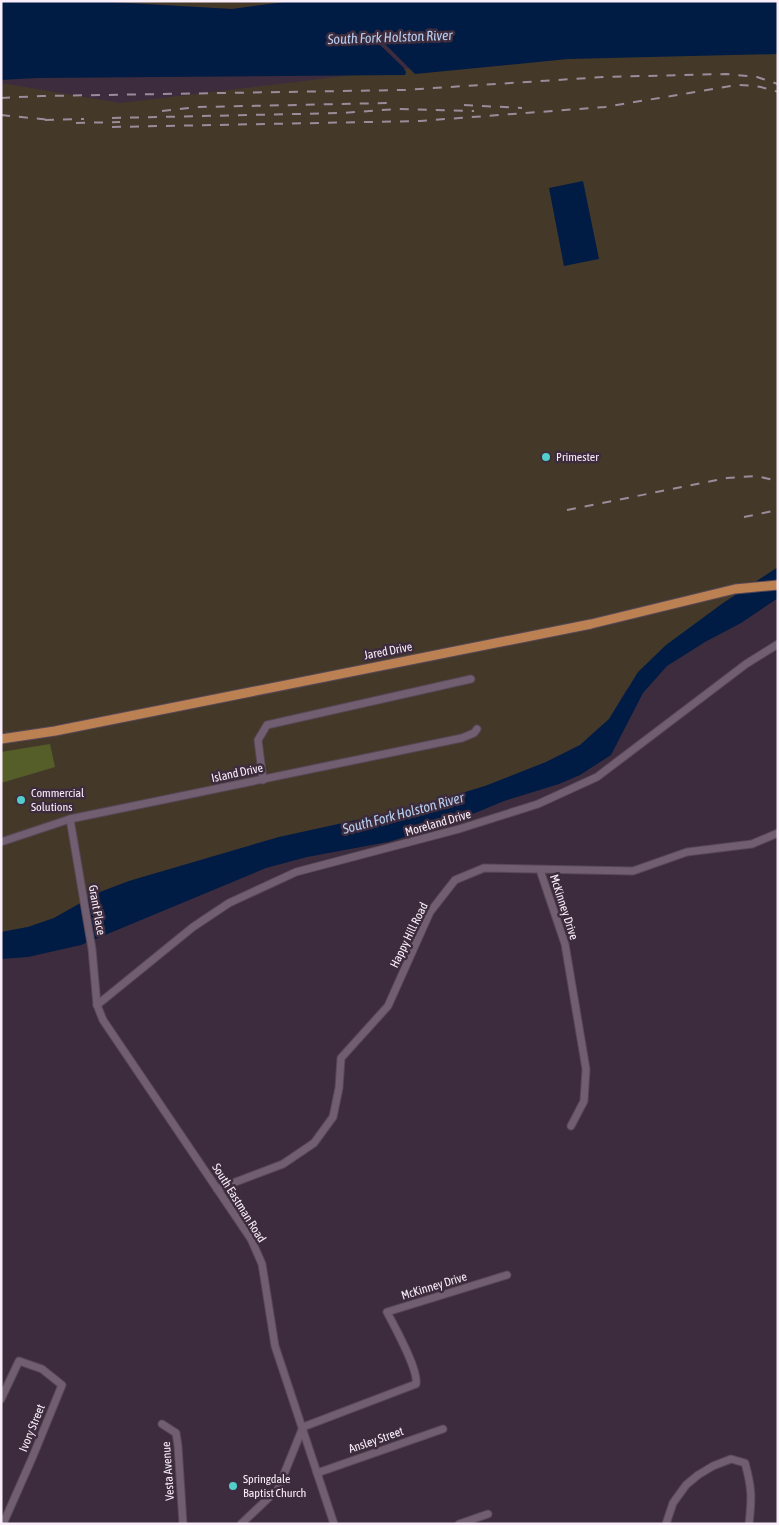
<svg xmlns="http://www.w3.org/2000/svg" width="779" height="1525" font-family="'Asap Condensed',sans-serif">
<rect width="100%" height="100%" fill="#3d2c3d"/>
<!-- industrial -->
<g fill="#443929">
<path d="M93,1H292L232,9Z"/>
<path d="M778,48V567L626,690L609,719L580,745L546,762L485,786L416,807L279,837L129,881L100,892L54,918L28,927L1,932V83L120,103L503,57Z"/>
</g>
<!-- green -->
<path fill="#555e29" d="M50,744L55,767L1,783V752Z"/>
<!-- water -->
<g fill="#001c44">
<path d="M1,1H93L232,9L292,1H778V54L568,59L415,74L382,41L379,40V44L403,67L406,72L405,75L37,78L1,80Z"/>
<path d="M583,181L599,259L564,266L549,188Z"/>
<path d="M778,567V598L741,623L705,642L667,666L643,693L611,755L580,775L559,784L504,801L451,823L388,842L307,857L266,868L81,945L28,957L1,959V932L28,927L54,918L100,892L129,881L279,837L416,807L485,786L546,762L580,745L609,719L638,672L666,645L723,603Z"/>
</g>
<g fill="none" stroke-linecap="round" stroke-linejoin="round">
<defs>
<g id="minor">
<path d="M263,780L258,740L267,725L471,679"/>
<path d="M70,819L92,949L97,1005L103,1020L251,1239L262,1264L275,1346L334,1524"/>
<path d="M1,842L70,819L462,738L474,733L477,729"/>
<path d="M540,870L565,944L586,1069L584,1101L571,1126"/>
<path d="M97,1005L193,927L229,903L296,872L459,829L538,804L597,777L746,664L778,644"/>
<path d="M217,1189L283,1164L314,1143L333,1117L339,1088L341,1058L388,1006L430,912L455,880L484,868L633,871L687,852L752,844L778,833"/>
<path d="M1,1399L19,1361L42,1369L62,1385L33,1456L3,1524"/>
<path d="M162,1424L176,1433L178,1446L183,1524"/>
<path d="M317,1473L443,1429"/>
<path d="M241,1524L278,1489L303,1427L416,1384C419,1370 394,1326 387,1312L507,1275"/>
<path d="M459,1524L488,1514"/>
<path d="M666,1524L673,1503L686,1485L698,1475L713,1466L731,1459L745,1463C752,1488 752,1498 749,1524"/>
</g>
<path id="major" d="M1,739L55,731L591,624L735,589L778,585"/>
</defs>
<!-- minor casing -->
<use href="#minor" stroke="#574857" stroke-width="9"/>
<!-- major casing -->
<use href="#major" stroke="#574857" stroke-width="11"/>
<!-- minor -->
<use href="#minor" stroke="#715e71" stroke-width="7"/>
<!-- major -->
<use href="#major" stroke="#bc8152" stroke-width="9"/>
<!-- rail -->
<g stroke="#9a8c9a" stroke-width="2" stroke-dasharray="9 9" stroke-linecap="butt">
<path d="M1,98L42,96L404,90L603,77L726,74L757,77L778,84"/>
<path d="M464,105L522,108"/>
<path d="M162,111L199,107L389,103"/>
<path d="M1,115L51,120"/>
<path d="M112,118L342,113L396,109L474,111"/>
<path d="M45,120L84,119"/>
<path d="M76,123L120,122"/>
<path d="M112,127L420,121L605,107L737,85C752,85 764,87 778,92"/>
<path d="M567,510L727,478L756,476L778,481"/>
<path d="M744,517L778,510"/>
</g>
</g>
<!-- markers -->
<g fill="#53cdcb" stroke="#3d2c3d" stroke-width="2">
<circle cx="546" cy="457" r="5"/>
<circle cx="21" cy="800" r="5"/>
<circle cx="233" cy="1486" r="5"/>
</g>
<g text-anchor="middle" stroke-width="5" stroke-linejoin="round" paint-order="stroke">
<!-- poi labels -->
<g font-size="12" fill="#f9eef9" stroke="#3d2c3d" text-anchor="start">
<text x="556" y="461">Primester</text>
<text x="31" y="797">Commercial<tspan x="31" dy="14">Solutions</tspan></text>
<text x="243" y="1483">Springdale<tspan x="243" dy="14">Baptist Church</tspan></text>
</g>
<!-- street labels -->
<g font-size="12" fill="#f9eef9" stroke="#3d2c3d">
<text transform="translate(388 651) rotate(-11)" y="4">Jared Drive</text>
<text transform="translate(237 773) rotate(-12)" y="4">Island Drive</text>
<text transform="translate(438 823) rotate(-16)" y="4">Moreland Drive</text>
<text transform="translate(564 907) rotate(72)" y="4">McKinney Drive</text>
<text transform="translate(97 910) rotate(80)" y="4">Grant Place</text>
<text transform="translate(409 935) rotate(-64)" y="4">Happy Hill Road</text>
<text transform="translate(239 1203) rotate(58)" y="4">South Eastman Road</text>
<text transform="translate(434 1286) rotate(-17)" y="4">McKinney Drive</text>
<text transform="translate(32 1428) rotate(-68)" y="4">Ivory Street</text>
<text transform="translate(376 1440) rotate(-19)" y="4">Ansley Street</text>
<text transform="translate(168 1471) rotate(-94)" y="4">Vesta Avenue</text>
</g>
<!-- water labels -->
<g font-size="14" font-style="italic" fill="#b7cff1" stroke="#3d2c3d">
<text transform="translate(390 37) rotate(-2)" y="5">South Fork Holston River</text>
<text transform="translate(403 813) rotate(-15)" y="5">South Fork Holston River</text>
</g>
</g>
<!-- border -->
<rect width="779" height="1525" fill="none" stroke="#f9eef9" stroke-width="5"/>
</svg>
